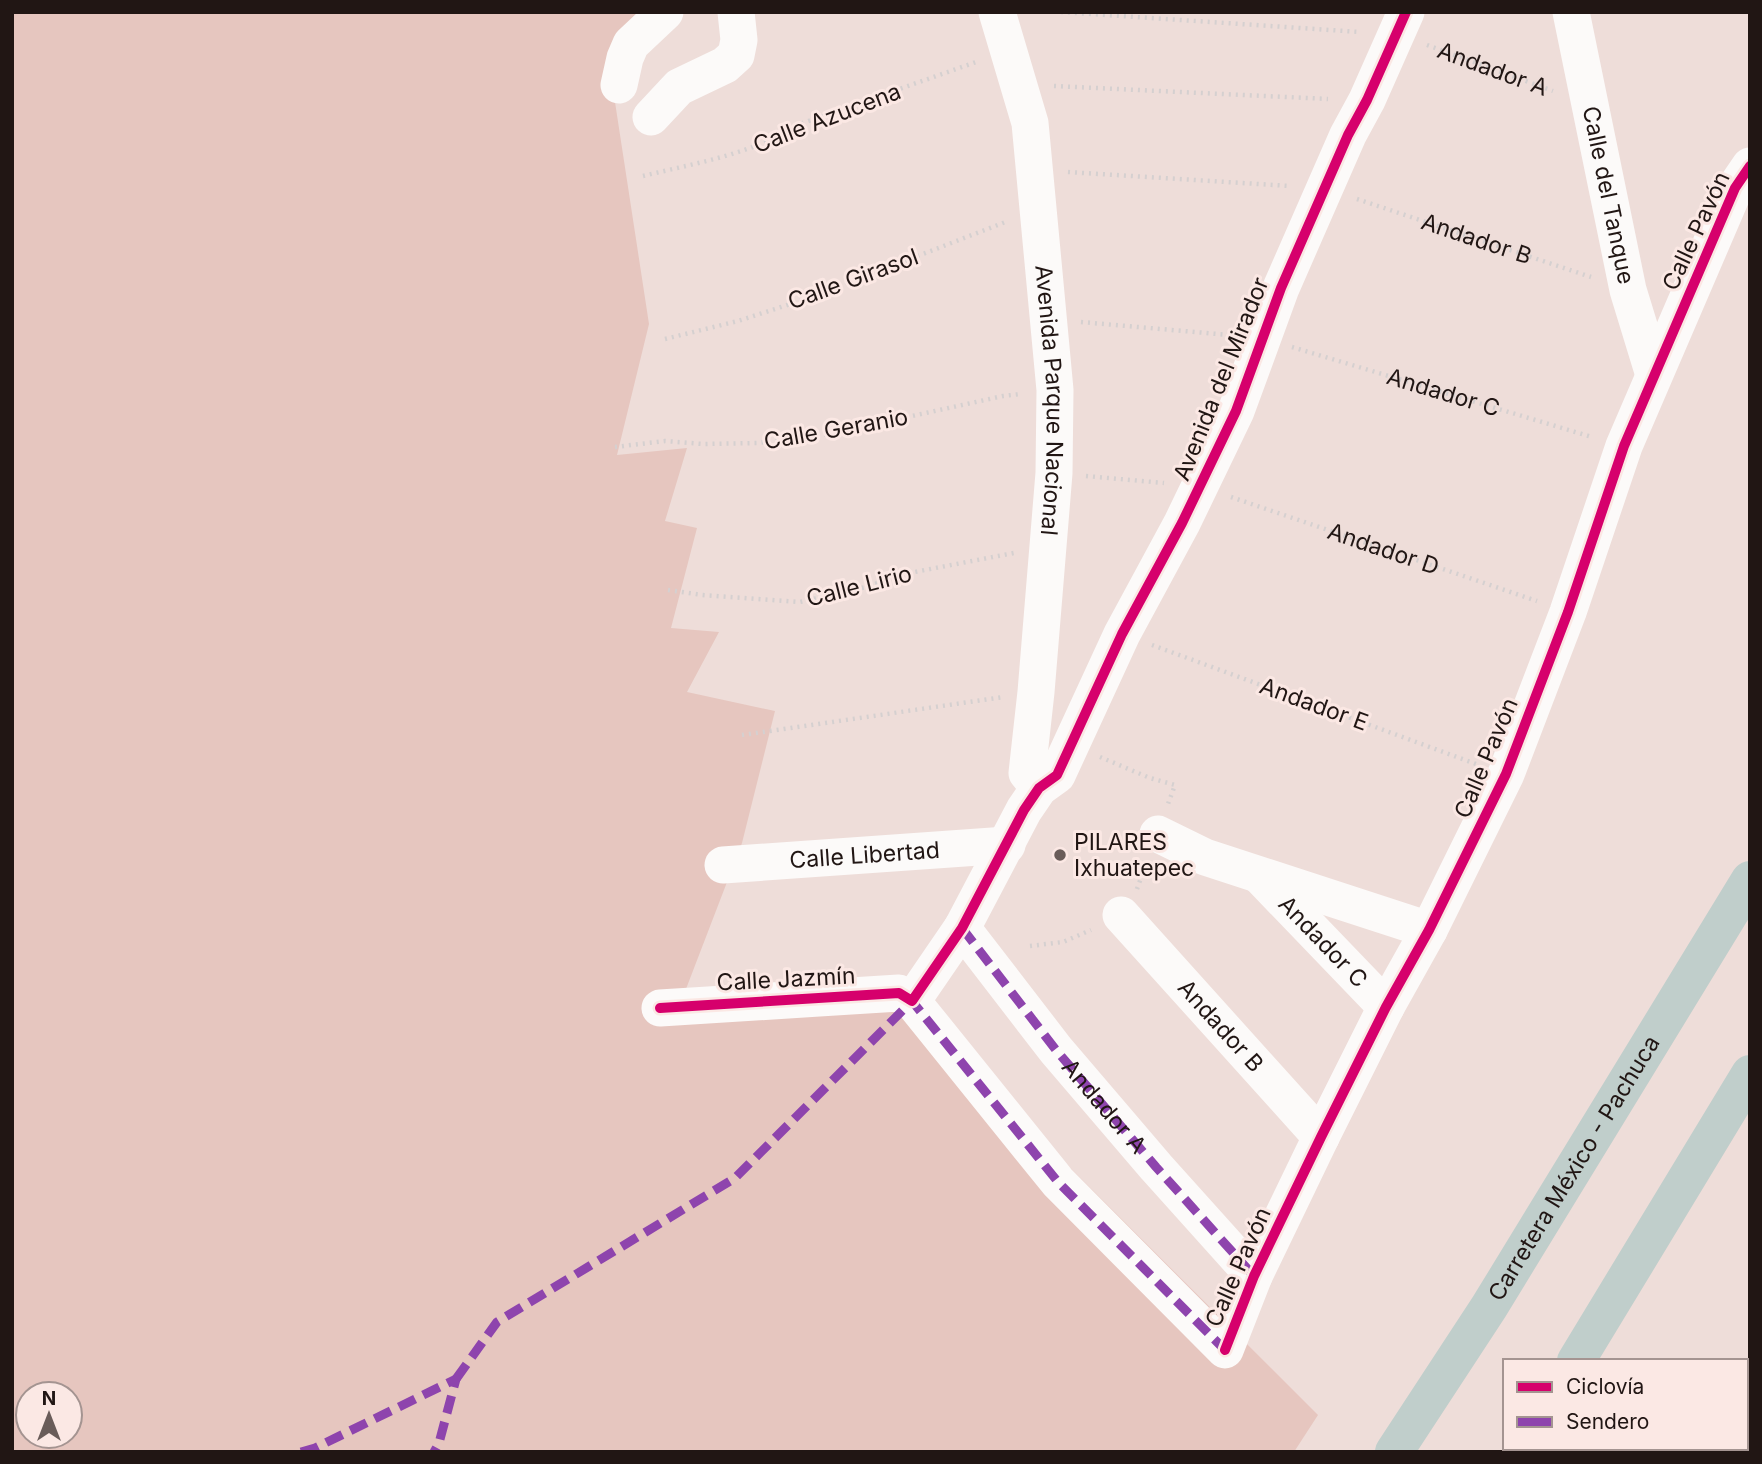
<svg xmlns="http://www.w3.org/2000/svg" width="1762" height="1464" font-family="Inter,sans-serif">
<rect width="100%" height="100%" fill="#eeddd9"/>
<!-- green -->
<path fill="#e6c6bf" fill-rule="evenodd" d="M12,12H641L609,63L649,324L617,455L687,448L665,521L697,528L671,628L719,632L687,692L775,711L742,843L676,1015L903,1001L1318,1415L1294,1452H12ZM28,1394H70V1436H28Z"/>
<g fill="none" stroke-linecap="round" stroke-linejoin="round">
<!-- path -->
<g stroke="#d5d0d0" stroke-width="4.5" stroke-dasharray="2 5" stroke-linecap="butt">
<path d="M1061,12L1360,32"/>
<path id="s1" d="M1427,45L1553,91"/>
<path d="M1054,86L1328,99"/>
<path d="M1068,172L1290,186"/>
<path d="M643,176C696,163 753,154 800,124L979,61"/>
<path id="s2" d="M1357,199L1591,277"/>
<path d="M1081,322L1229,335"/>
<path d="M665,339L738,321L812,297L1008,221"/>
<path id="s3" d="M1292,347L1592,437"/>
<path d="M615,447L665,441L703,444L757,443L830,434L1003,396L1021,394"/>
<path d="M1086,476L1164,483"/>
<path id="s4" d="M1231,497L1537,601"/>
<path d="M668,590L702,595L800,602L866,587L904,574L1014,553"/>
<path d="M1152,645L1476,764"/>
<path d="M742,735L1004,697"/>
<path d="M1100,757L1150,778L1175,785L1168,804"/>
<path d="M1137,889L1146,864"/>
<path d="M1030,946L1063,942L1091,930"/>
</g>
<!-- street -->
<g stroke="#fcfaf9" stroke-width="37">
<path id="s5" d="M997,12L1030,123L1055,390L1054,473L1036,692L1027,773L1039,788"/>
<path id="s6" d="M1571,12L1628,290L1654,375"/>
<path d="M619,85L625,58L631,44L665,12"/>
<path d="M651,117L679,87L725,65L736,55L739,40L736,12"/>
<path d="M1158,834L1205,857L1429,930"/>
<path id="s7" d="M723,865L1007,845"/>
<path id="s8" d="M1260,876L1386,1007"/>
<path id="s9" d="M1121,915L1321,1137"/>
<path id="s10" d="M962,928L1056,1050L1156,1167L1254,1276"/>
<path d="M912,1001L962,928L1024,810L1039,788L1057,775L1122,634L1182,523L1236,411L1281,288L1348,135L1367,100L1406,12"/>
<path d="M660,1008L899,993L912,1001L1058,1182L1225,1350L1254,1276L1321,1137L1386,1007L1429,930L1506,774L1568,612L1624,446L1735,188L1750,166"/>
</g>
<!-- highway -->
<g stroke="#c0cecb" stroke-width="38">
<path d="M1576,1361L1750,1074"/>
<path id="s11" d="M1394,1452L1489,1307L1750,880"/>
<path d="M1521,1452L1524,1448"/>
</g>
<!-- quiet -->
<g stroke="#8e44ad" stroke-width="9" stroke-dasharray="18 9" stroke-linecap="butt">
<path d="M962,928L1056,1050L1156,1167L1254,1276"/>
<path d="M456,1379L497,1322L735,1178L912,1001L1058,1182L1225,1350"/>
<path d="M301,1452L315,1448L456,1379L439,1443L434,1452"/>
</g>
<defs>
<g id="cycleway">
<path d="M660,1008L899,993L912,1001L962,928L1024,810L1039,788L1057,775L1122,634L1182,523L1236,411L1281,288L1348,135L1367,100L1406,12"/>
<path d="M1225,1350L1254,1276L1321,1137L1386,1007L1429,930L1506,774L1568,612L1624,446L1735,188L1750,166"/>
</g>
</defs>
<!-- cycleway casing -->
<use href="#cycleway" stroke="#fbe8e4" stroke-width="15"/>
<!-- cycleway -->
<use href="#cycleway" stroke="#d6006c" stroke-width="10"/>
</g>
<!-- markers -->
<circle fill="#695c59" stroke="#fbe8e4" stroke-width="2.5" cx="1060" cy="855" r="7"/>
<g text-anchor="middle" stroke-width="6" stroke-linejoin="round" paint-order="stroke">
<!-- street labels -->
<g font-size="23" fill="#211614" stroke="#fbe8e4">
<text dy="8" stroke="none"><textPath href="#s1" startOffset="70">Andador A</textPath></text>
<text transform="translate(827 118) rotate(-21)" y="8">Calle Azucena</text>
<text dy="8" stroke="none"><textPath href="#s6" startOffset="187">Calle del Tanque</textPath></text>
<text transform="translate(1696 231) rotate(-65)" y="8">Calle Pavón</text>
<text dy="8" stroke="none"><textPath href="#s2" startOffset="126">Andador B</textPath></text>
<text transform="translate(853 279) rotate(-20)" y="8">Calle Girasol</text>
<text transform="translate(1221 379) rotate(-68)" y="8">Avenida del Mirador</text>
<text dy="8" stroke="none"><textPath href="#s3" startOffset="158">Andador C</textPath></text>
<text dy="8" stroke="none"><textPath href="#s5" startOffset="394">Avenida Parque Nacional</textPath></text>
<text transform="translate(836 429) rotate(-10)" y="8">Calle Geranio</text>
<text dy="8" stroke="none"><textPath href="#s4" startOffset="161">Andador D</textPath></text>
<text transform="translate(859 586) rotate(-14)" y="8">Calle Lirio</text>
<text transform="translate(1314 704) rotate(20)" y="8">Andador E</text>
<text transform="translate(1486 758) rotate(-67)" y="8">Calle Pavón</text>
<text dy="8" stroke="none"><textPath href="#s7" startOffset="142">Calle Libertad</textPath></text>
<text dy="8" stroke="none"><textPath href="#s8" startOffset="91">Andador C</textPath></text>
<text transform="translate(786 979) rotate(-3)" y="8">Calle Jazmín</text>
<text dy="8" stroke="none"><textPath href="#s9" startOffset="149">Andador B</textPath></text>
<text dy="8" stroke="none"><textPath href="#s10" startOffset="228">Andador A</textPath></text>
<text dy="8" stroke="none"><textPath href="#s11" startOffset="336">Carretera México - Pachuca</textPath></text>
<text transform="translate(1238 1267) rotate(-66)" y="8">Calle Pavón</text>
</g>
<!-- poi labels -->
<g font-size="23" fill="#211614" stroke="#fbe8e4" text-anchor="start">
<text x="1074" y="850">PILARES<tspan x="1074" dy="26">Ixhuatepec</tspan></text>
</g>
</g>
<!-- border -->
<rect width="1762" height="1464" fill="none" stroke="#211614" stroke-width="28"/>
<!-- legend -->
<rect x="1503" y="1359" width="245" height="91" fill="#fbe8e4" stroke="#a49491" stroke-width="2"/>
<rect x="1517" y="1382" width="35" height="10" fill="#d6006c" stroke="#a49491" stroke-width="2"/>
<text x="1566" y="1394" font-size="21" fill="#211614">Ciclovía</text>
<rect x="1517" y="1417" width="35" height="10" fill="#8e44ad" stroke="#a49491" stroke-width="2"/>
<text x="1566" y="1429" font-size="21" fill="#211614">Sendero</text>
<!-- north arrow -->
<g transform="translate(49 1415)"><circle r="33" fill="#fbe8e4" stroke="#a49491" stroke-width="2"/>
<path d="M0-5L12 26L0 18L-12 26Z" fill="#695c59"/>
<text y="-10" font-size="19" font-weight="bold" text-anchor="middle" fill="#211614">N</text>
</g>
</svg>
